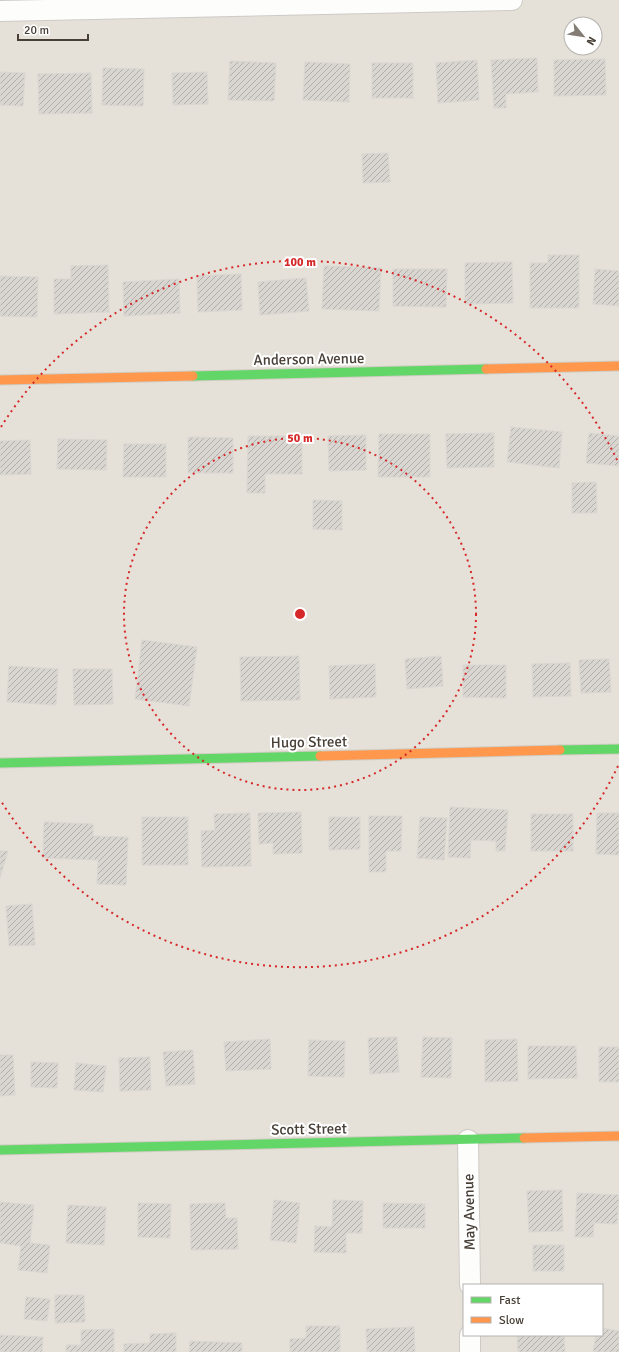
<svg xmlns="http://www.w3.org/2000/svg" width="619" height="1352" font-family="Signika,sans-serif">
<defs>
<pattern id="building-hatch" width="6" height="6" patternUnits="userSpaceOnUse"><rect width="6" height="6" fill="#d9d6d2"/><path d="M-1 1l2-2M0 6l6-6M5 7l2-2" fill="none" stroke="#b2afab"/></pattern>
</defs>
<rect width="100%" height="100%" fill="#f1efeb"/>
<!-- residential -->
<path fill="#e5e1d8" fill-rule="evenodd" d="M0,0H619V1352H0ZM571,24H595V48H571ZM464,1285H602V1335H464Z"/>
<!-- building -->
<g fill="url(#building-hatch)" stroke="#dad6d1">
<path d="M537,58L538,92L506,94V108H494L491,60Z"/>
<path d="M605,59L606,95L554,96V60Z"/>
<path d="M477,60L479,100L438,103L436,63Z"/>
<path d="M230,61L276,63L274,101L228,100Z"/>
<path d="M305,62L350,64L349,102L303,100Z"/>
<rect x="372" y="63" width="41" height="35"/>
<path d="M103,68L144,69L143,106L102,105Z"/>
<path d="M0,72L25,73L23,106L0,105Z"/>
<path d="M207,72L208,104L173,105L172,73Z"/>
<path d="M91,73L92,113L39,114L38,74Z"/>
<path d="M388,153L390,182L363,183L362,154Z"/>
<path d="M548,255H579V308H530V263H548Z"/>
<path d="M512,262L513,303L465,304V263Z"/>
<path d="M108,265L109,312L54,314V279H71V266Z"/>
<path d="M324,266L381,268L379,311L322,309Z"/>
<path d="M393,269H447L446,307L393,306Z"/>
<path d="M595,269L619,271V306L593,304Z"/>
<path d="M241,274L242,310L198,312L197,276Z"/>
<path d="M0,276L38,277L37,317L0,316Z"/>
<path d="M306,278L309,311L260,315L258,282Z"/>
<path d="M179,279L180,313L124,316L123,282Z"/>
<path d="M511,427L562,432L559,468L507,462Z"/>
<path d="M494,433V467L447,468L446,434Z"/>
<path d="M589,433L619,436V466L586,463Z"/>
<path d="M379,434H430V477H378Z"/>
<path d="M366,435V470L329,471L328,436Z"/>
<path d="M248,436H302V474H265V493H247Z"/>
<path d="M188,437L233,438V473H188Z"/>
<path d="M58,439L107,440L106,470L57,469Z"/>
<path d="M30,440L31,474L0,475V441Z"/>
<path d="M124,444H166V477H123Z"/>
<path d="M596,482L597,513H572V483Z"/>
<path d="M313,500L342,501V530L313,529Z"/>
<path d="M142,640L197,647L189,706L135,699Z"/>
<path d="M299,656L300,700L241,701L240,657Z"/>
<path d="M441,656L443,686L407,689L405,659Z"/>
<path d="M609,659L611,692L581,693L579,660Z"/>
<path d="M570,663L571,696L533,697L532,664Z"/>
<path d="M375,664L376,697L330,699L329,666Z"/>
<path d="M463,665H506V698L463,697Z"/>
<path d="M9,666L58,669L56,705L7,702Z"/>
<path d="M73,669H112L113,704L74,705Z"/>
<path d="M450,807L508,810L505,851H496V841L471,840L470,858L448,857Z"/>
<path d="M301,812L302,853L273,854V843L259,844L258,813Z"/>
<path d="M250,813L251,866L202,867L201,831L215,830L214,814Z"/>
<path d="M597,813H619V855L596,854Z"/>
<rect x="531" y="814" width="42" height="37"/>
<path d="M369,816H402L401,851H386V872H369Z"/>
<rect x="142" y="817" width="46" height="48"/>
<path d="M329,817H360V849L329,850Z"/>
<path d="M420,817L447,818L444,860L417,858Z"/>
<path d="M44,822L93,824V836L128,837L126,885L97,884L98,860L43,858Z"/>
<path d="M0,851H8L0,878Z"/>
<path d="M32,904L35,945L9,946L6,906Z"/>
<path d="M397,1037L399,1072L370,1074L368,1038Z"/>
<path d="M423,1037L452,1038L451,1078L421,1077Z"/>
<path d="M270,1039L271,1069L226,1071L224,1042Z"/>
<path d="M517,1039L518,1081L485,1082V1040Z"/>
<path d="M309,1040L345,1041L344,1077L308,1076Z"/>
<path d="M528,1046H576L577,1078L528,1079Z"/>
<rect x="599" y="1047" width="20" height="35"/>
<path d="M193,1050L195,1084L166,1086L163,1052Z"/>
<path d="M0,1055H13L15,1095L0,1096Z"/>
<path d="M150,1057L151,1090L120,1091L119,1058Z"/>
<path d="M31,1062L58,1063L57,1088L31,1087Z"/>
<path d="M76,1063L106,1066L103,1092L74,1090Z"/>
<path d="M562,1190L563,1231L529,1232L527,1191Z"/>
<path d="M577,1193L619,1195L617,1224L594,1223L593,1237H575Z"/>
<path d="M274,1200L300,1203L296,1243L270,1240Z"/>
<path d="M333,1200L363,1201L362,1233H346V1253L314,1252L315,1226L332,1227Z"/>
<path d="M0,1202L34,1205L30,1243L50,1245L47,1273L18,1270L21,1246L0,1243Z"/>
<path d="M138,1203L171,1204L170,1238L138,1237Z"/>
<path d="M225,1203L226,1218H237L238,1249L191,1250L190,1204Z"/>
<path d="M383,1203L425,1204V1228H383Z"/>
<path d="M68,1205L106,1207L104,1245L66,1243Z"/>
<rect x="533" y="1245" width="31" height="26"/>
<path d="M55,1295H84L85,1322L55,1323Z"/>
<path d="M26,1297L50,1299L47,1321L24,1319Z"/>
<path d="M306,1326H340V1352H290V1339L306,1338Z"/>
<path d="M414,1327L415,1352H367L366,1329Z"/>
<path d="M602,1328L619,1331V1352H593L596,1335H602Z"/>
<path d="M114,1329V1352H66V1345H81V1330Z"/>
<path d="M176,1333V1352H124V1344L150,1343V1334Z"/>
<path d="M0,1335L43,1337L42,1352H0Z"/>
<path d="M517,1335H564L565,1352H518Z"/>
<path d="M190,1341L242,1343V1352H189Z"/>
</g>
<g fill="none" stroke-linecap="round" stroke-linejoin="round">
<defs>
<g id="street">
<path d="M0,11L512,0"/>
<path d="M468,1140L470,1285"/>
<path d="M470,1335V1352"/>
</g>
<g id="fast">
<path d="M193,376L486,369"/>
<path d="M560,750L619,749"/>
<path d="M0,763L320,756"/>
<path d="M0,1150L524,1138"/>
</g>
<g id="slow">
<path d="M486,369L619,366"/>
<path d="M0,380L193,376"/>
<path d="M320,756L560,750"/>
<path d="M524,1138L619,1136"/>
</g>
</defs>
<!-- street casing -->
<use href="#street" stroke="#cecbc7" stroke-width="22"/>
<!-- fast casing -->
<use href="#fast" stroke="#d0ccc2" stroke-width="11"/>
<!-- slow casing -->
<use href="#slow" stroke="#d0ccc2" stroke-width="11"/>
<!-- street -->
<use href="#street" stroke="#fdfdfc" stroke-width="20"/>
<!-- fast -->
<use href="#fast" stroke="#63d668" stroke-width="9"/>
<!-- slow -->
<use href="#slow" stroke="#ff974d" stroke-width="9"/>
</g>
<!-- distance rings -->
<g fill="none" stroke="#d62828" stroke-width="2" stroke-dasharray="2 4">
<circle cx="300" cy="614" r="176"/>
<path d="M618 766A352 352 0 0 1 1 801M1 427A352 352 0 0 1 618 462"/>
</g>
<g text-anchor="middle" stroke-width="4" stroke-linejoin="round" paint-order="stroke">
<!-- street labels -->
<g font-size="15" fill="#484037" stroke="#fff">
<text transform="translate(309 359) rotate(-1)" y="5">Anderson Avenue</text>
<text transform="translate(309 742) rotate(-1)" y="5">Hugo Street</text>
<text transform="translate(309 1129) rotate(-1)" y="5">Scott Street</text>
<text transform="translate(469 1212) rotate(-91)" y="5">May Avenue</text>
</g>
</g>
<circle cx="300" cy="614" r="6" fill="#d62828" stroke="#fff" stroke-width="2"/>
<g font-size="12" text-anchor="middle" font-weight="bold" fill="#d62828" stroke="#fff" stroke-width="4" stroke-linejoin="round" paint-order="stroke">
<text x="300" y="266">100 m</text>
<text x="300" y="442">50 m</text>
</g>
<!-- legend -->
<rect x="463" y="1284" width="140" height="52" fill="#ffffff" stroke="#b6b3af"/>
<rect x="471" y="1297" width="20" height="6" fill="#63d668" stroke="#b6b3af"/>
<text x="499" y="1304" font-size="12" fill="#484037">Fast</text>
<rect x="471" y="1317" width="20" height="6" fill="#ff974d" stroke="#b6b3af"/>
<text x="499" y="1324" font-size="12" fill="#484037">Slow</text>
<!-- north arrow -->
<g transform="translate(583 36) rotate(120)"><circle r="19" fill="#ffffff" stroke="#b6b3af"/>
<path d="M0-3L7 15L0 10L-7 15Z" fill="#837d76"/>
<text y="-6" font-size="11" font-weight="bold" text-anchor="middle" fill="#484037">N</text>
</g>
<!-- scale -->
<path d="M18 34v6h70v-6" fill="none" stroke="#484037" stroke-width="2"/>
<text x="24" y="34" font-size="12" fill="#484037" stroke="#ffffff" stroke-width="3" paint-order="stroke">20 m</text>
</svg>
